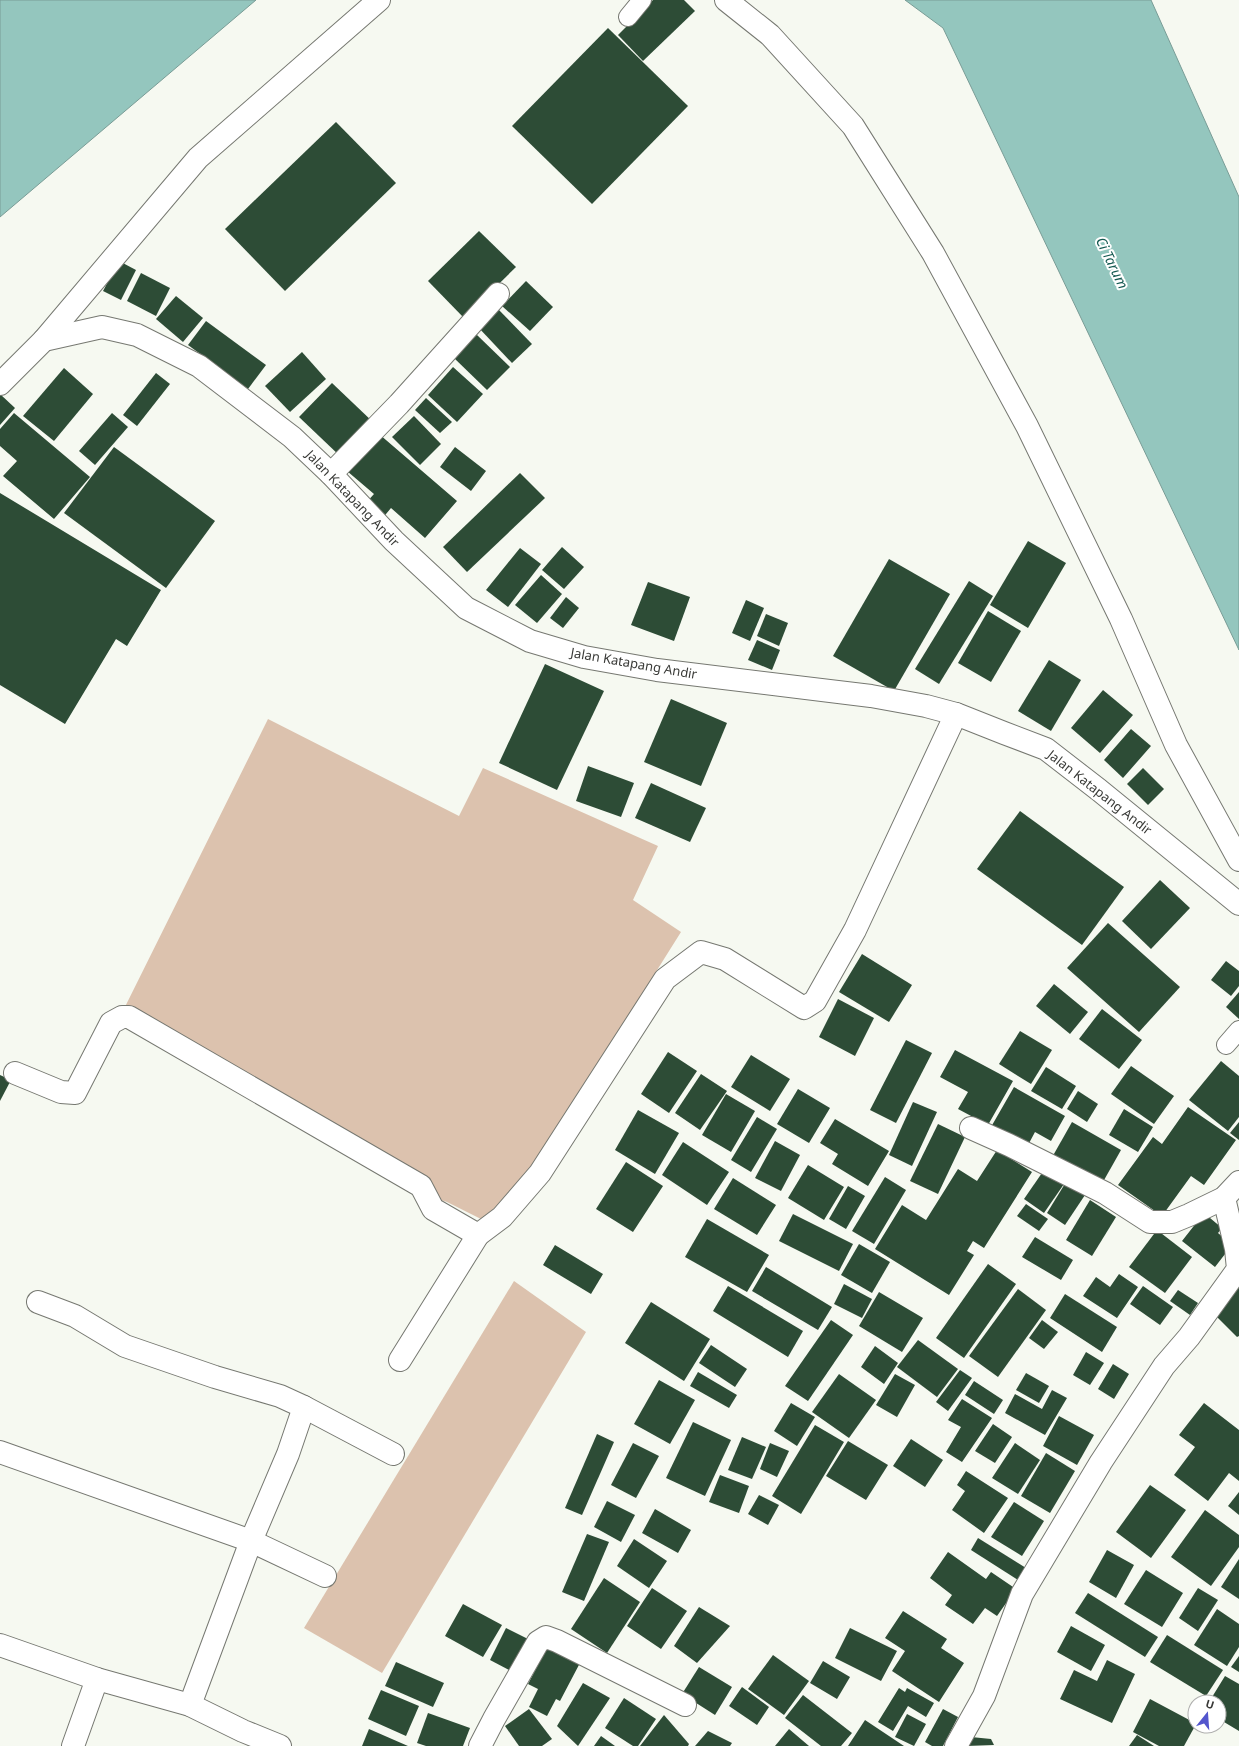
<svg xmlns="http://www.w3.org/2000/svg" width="1239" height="1746" font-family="'Noto Sans',sans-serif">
<rect width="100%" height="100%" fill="#f6f9f1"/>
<!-- green -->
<g fill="#dcc2ae">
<path d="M268,719L459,816L483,768L658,846L633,900L681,932L532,1169L483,1220L447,1202L410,1190L117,1023Z"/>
<path d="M514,1281L586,1332L382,1673L304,1628Z"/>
</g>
<!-- water -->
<g fill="#94c6be" stroke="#799c96">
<path d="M0,0H256L0,217Z"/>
<path d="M905,0H1151L1239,197V650L943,28Z"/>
</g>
<!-- building -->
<g fill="#2d4c36">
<path d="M653,0H684L695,11L643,61L618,35Z"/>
<path d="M608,28L688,106L592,204L512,126Z"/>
<path d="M336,122L396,183L285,291L225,229Z"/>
<path d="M479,231L516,267L464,318L428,281Z"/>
<path d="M119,261L136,270L121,300L103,291Z"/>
<path d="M141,273L170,288L156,316L127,301Z"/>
<path d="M526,281L553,307L530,331L502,306Z"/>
<path d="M176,296L203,318L183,342L156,319Z"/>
<path d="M498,309L532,344L512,363L478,327Z"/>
<path d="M206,321L266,365L248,389L188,345Z"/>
<path d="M476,334L510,367L487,390L453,357Z"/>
<path d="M302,352L326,379L290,412L265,386Z"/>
<path d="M453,367L483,394L457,422L428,395Z"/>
<path d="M64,368L93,394L54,441L23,416Z"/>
<path d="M156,373L170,384L137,426L123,415Z"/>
<path d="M332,383L374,423L341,457L299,417Z"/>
<path d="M0,394L15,408L0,425Z"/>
<path d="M426,398L452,422L440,433L415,410Z"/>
<path d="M14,413L90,477L54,519L3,476L17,461L0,446V429Z"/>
<path d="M112,413L128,427L95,465L79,451Z"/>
<path d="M414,416L441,444L420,465L392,437Z"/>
<path d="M379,434L457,501L425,538L391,508L381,520L364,505L374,494L347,471Z"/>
<path d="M114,447L215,521L166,588L64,513Z"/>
<path d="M455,447L486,471L471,491L440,467Z"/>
<path d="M520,473L545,498L467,572L443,547Z"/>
<path d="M0,493L161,590L127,646L116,639L65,724L0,685Z"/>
<path d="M1028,541L1066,563L1028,628L990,605Z"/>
<path d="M562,547L584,567L564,589L542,570Z"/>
<path d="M520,548L541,564L508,607L486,590Z"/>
<path d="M889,559L950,594L894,691L833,656Z"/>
<path d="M541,575L562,594L537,623L515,605Z"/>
<path d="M969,581L993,596L939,684L915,669Z"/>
<path d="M648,582L690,597L674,641L631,625Z"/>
<path d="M566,597L579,608L563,628L550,618Z"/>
<path d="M746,600L764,608L750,641L732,633Z"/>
<path d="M988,611L1021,631L991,682L958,663Z"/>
<path d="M766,614L788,623L779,646L757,636Z"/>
<path d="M757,640L780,650L772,670L748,660Z"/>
<path d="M1049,660L1081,680L1051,731L1018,711Z"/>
<path d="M545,664L604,691L557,790L499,763Z"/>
<path d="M1103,690L1133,715L1100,753L1071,728Z"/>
<path d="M671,699L727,723L701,786L644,762Z"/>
<path d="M1131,729L1151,746L1123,778L1104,760Z"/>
<path d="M588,766L634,783L621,817L576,801Z"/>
<path d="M1143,768L1164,789L1148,805L1127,784Z"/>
<path d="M651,783L706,808L690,842L635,818Z"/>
<path d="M1020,811L1124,887L1082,945L977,869Z"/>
<path d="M1160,880L1190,908L1151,949L1122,921Z"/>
<path d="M1108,923L1180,987L1139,1032L1067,968Z"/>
<path d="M862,954L912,985L889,1022L839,992Z"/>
<path d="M1226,961L1239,971V986L1231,996L1211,980Z"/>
<path d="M1054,984L1088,1012L1070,1034L1036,1006Z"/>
<path d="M1239,992V1019L1226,1007Z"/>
<path d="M838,999L874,1018L855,1056L819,1037Z"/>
<path d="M1102,1009L1142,1040L1119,1069L1079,1039Z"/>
<path d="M1020,1031L1052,1050L1031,1084L999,1064Z"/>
<path d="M906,1040L932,1053L896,1123L870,1110Z"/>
<path d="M955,1050L1013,1081L988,1125L958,1109L968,1092L940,1077Z"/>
<path d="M668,1052L697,1071L669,1113L641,1094Z"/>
<path d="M751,1055L790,1079L770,1111L731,1087Z"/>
<path d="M1221,1061L1239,1076V1117L1228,1131L1189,1100Z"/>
<path d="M1131,1066L1174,1096L1154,1124L1111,1094Z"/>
<path d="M1046,1067L1076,1086L1062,1109L1031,1091Z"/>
<path d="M701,1074L727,1091L700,1130L675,1113Z"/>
<path d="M0,1075L11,1080L0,1101Z"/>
<path d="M1014,1087L1065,1116L1051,1141L1035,1132L1027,1147L991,1127Z"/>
<path d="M798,1089L830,1108L809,1143L777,1124Z"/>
<path d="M1078,1091L1098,1104L1087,1122L1067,1109Z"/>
<path d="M726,1094L755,1111L731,1152L702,1135Z"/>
<path d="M913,1102L937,1112L912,1166L889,1155Z"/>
<path d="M1188,1107L1236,1140L1204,1185L1191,1176L1162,1216L1118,1185L1153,1137L1162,1144Z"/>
<path d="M1124,1109L1153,1127L1138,1152L1109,1135Z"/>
<path d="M638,1110L679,1133L655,1174L615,1150Z"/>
<path d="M757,1117L777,1129L751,1172L731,1160Z"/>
<path d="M835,1119L889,1151L868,1186L832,1164L838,1154L820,1143Z"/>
<path d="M1072,1122L1121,1150L1099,1189L1050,1161Z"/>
<path d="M1239,1122V1140L1230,1133Z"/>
<path d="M938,1124L965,1137L938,1194L910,1181Z"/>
<path d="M775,1141L800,1155L781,1191L755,1178Z"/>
<path d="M683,1142L729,1172L707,1205L662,1175Z"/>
<path d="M997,1150L1032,1172L984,1248L973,1241L967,1251L974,1255L949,1295L875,1249L902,1205L926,1220L958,1169L977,1181Z"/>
<path d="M626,1162L663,1186L633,1232L596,1209Z"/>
<path d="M808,1165L844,1187L824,1220L788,1198Z"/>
<path d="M1044,1170L1064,1184L1044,1213L1024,1199Z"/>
<path d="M885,1177L906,1190L874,1244L852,1231Z"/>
<path d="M733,1178L776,1205L757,1235L714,1209Z"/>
<path d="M1066,1182L1085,1195L1065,1225L1047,1213Z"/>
<path d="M848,1186L865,1196L846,1229L829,1219Z"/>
<path d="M1090,1200L1116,1217L1092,1256L1066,1240Z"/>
<path d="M1026,1204L1048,1219L1039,1231L1017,1216Z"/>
<path d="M1204,1213L1222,1228L1218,1233L1232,1245L1215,1267L1182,1241Z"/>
<path d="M793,1214L853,1244L839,1271L779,1241Z"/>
<path d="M707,1219L769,1255L747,1292L685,1257Z"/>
<path d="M1157,1230L1192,1257L1165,1293L1129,1267Z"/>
<path d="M1035,1237L1073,1260L1061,1280L1022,1257Z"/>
<path d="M859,1244L890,1262L872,1293L841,1275Z"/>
<path d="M555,1245L603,1274L591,1294L543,1265Z"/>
<path d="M988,1264L1016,1284L964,1358L936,1338Z"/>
<path d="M766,1267L832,1307L818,1330L752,1291Z"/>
<path d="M1119,1274L1138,1287L1117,1318L1083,1296L1096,1277L1110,1287Z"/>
<path d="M844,1284L872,1299L862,1318L834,1304Z"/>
<path d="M728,1286L803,1331L788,1357L713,1311Z"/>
<path d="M1143,1286L1173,1307L1160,1325L1130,1304Z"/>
<path d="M1239,1286V1336L1237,1337L1213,1313Z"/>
<path d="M1018,1289L1046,1310L998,1377L969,1356Z"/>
<path d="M1178,1290L1198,1303L1190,1315L1170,1301Z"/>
<path d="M879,1292L923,1318L902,1352L859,1326Z"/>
<path d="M1065,1294L1117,1327L1102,1352L1050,1318Z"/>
<path d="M651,1302L710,1339L684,1381L625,1343Z"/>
<path d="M831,1320L853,1335L808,1401L785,1386Z"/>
<path d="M1042,1320L1058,1332L1044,1349L1029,1338Z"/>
<path d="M918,1340L958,1369L937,1397L897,1367Z"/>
<path d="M711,1345L747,1369L735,1387L699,1363Z"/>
<path d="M875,1346L898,1363L884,1384L861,1367Z"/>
<path d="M1086,1352L1104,1363L1090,1385L1073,1375Z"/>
<path d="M1113,1364L1129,1374L1114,1399L1098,1389Z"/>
<path d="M960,1370L972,1378L948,1411L936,1402Z"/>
<path d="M698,1372L737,1395L729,1408L690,1386Z"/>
<path d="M1026,1373L1049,1386L1039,1403L1016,1390Z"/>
<path d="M839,1374L876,1400L849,1438L812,1412Z"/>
<path d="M895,1374L915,1385L897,1417L876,1405Z"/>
<path d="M659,1380L695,1400L670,1444L634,1424Z"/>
<path d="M974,1381L1003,1400L994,1414L965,1395Z"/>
<path d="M1052,1390L1067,1398L1045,1435L1005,1413L1015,1394L1042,1409Z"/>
<path d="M962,1399L992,1418L962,1462L946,1452L961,1427L948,1420Z"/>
<path d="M791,1403L815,1417L797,1446L774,1431Z"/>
<path d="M1204,1403L1239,1430V1481L1229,1473L1208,1501L1174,1475L1195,1447L1179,1435Z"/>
<path d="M1059,1416L1094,1435L1077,1465L1043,1446Z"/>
<path d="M693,1422L731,1440L705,1496L666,1478Z"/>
<path d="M993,1424L1012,1437L995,1463L975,1451Z"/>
<path d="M815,1425L844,1442L801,1514L772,1496Z"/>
<path d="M597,1434L614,1442L582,1515L565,1508Z"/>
<path d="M742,1437L766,1447L752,1479L728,1470Z"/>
<path d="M911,1439L943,1460L925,1487L893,1466Z"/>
<path d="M848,1441L888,1465L866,1500L826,1476Z"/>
<path d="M633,1443L659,1456L636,1498L611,1485Z"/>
<path d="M770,1443L789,1451L777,1477L760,1469Z"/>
<path d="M1015,1443L1040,1460L1018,1494L992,1478Z"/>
<path d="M1046,1453L1075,1471L1050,1513L1021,1496Z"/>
<path d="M966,1471L1008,1498L984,1533L952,1510L965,1491L957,1485Z"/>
<path d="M720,1475L749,1486L739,1513L709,1502Z"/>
<path d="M1150,1485L1186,1510L1151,1558L1116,1532Z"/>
<path d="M1239,1492V1515L1228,1506Z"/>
<path d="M759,1495L779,1505L768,1525L748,1514Z"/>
<path d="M607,1501L635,1515L621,1542L594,1527Z"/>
<path d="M1014,1502L1044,1521L1022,1556L991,1537Z"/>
<path d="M655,1509L691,1530L678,1553L642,1533Z"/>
<path d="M1205,1510L1239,1535V1547L1211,1586L1171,1557Z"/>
<path d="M587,1534L609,1542L584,1601L562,1592Z"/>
<path d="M978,1538L1026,1568L1018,1580L971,1550Z"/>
<path d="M634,1539L667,1561L649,1588L617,1566Z"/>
<path d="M1107,1550L1134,1565L1116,1598L1089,1582Z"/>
<path d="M948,1552L986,1579L991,1572L1016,1589L997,1616L985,1608L973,1624L945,1605L952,1595L930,1578Z"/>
<path d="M1239,1559V1599L1221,1587Z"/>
<path d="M1146,1570L1183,1593L1162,1627L1124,1604Z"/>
<path d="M604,1578L640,1602L607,1653L571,1629Z"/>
<path d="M652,1588L687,1611L661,1649L627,1626Z"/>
<path d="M1198,1588L1218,1600L1198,1631L1179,1618Z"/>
<path d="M1088,1593L1158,1637L1145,1657L1075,1613Z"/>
<path d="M463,1604L502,1625L483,1657L445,1636Z"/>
<path d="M699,1607L730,1626L697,1663L674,1646Z"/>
<path d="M1217,1609L1239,1624V1647L1227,1666L1194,1645Z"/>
<path d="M903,1611L947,1639L941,1648L964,1663L939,1702L892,1671L905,1651L885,1638Z"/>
<path d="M1071,1626L1105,1645L1091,1671L1057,1652Z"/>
<path d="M506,1628L528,1639L511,1671L490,1660Z"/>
<path d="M850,1628L897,1651L881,1681L835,1658Z"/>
<path d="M1167,1635L1223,1670L1206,1696L1150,1662Z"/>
<path d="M549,1644L581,1661L560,1701L556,1699L547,1716L529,1707L538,1689L528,1684Z"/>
<path d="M773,1655L809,1681L784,1715L748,1689Z"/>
<path d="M1239,1656V1672L1231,1667Z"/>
<path d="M1107,1660L1135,1674L1112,1723L1060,1699L1074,1670L1097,1681Z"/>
<path d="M823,1661L850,1677L837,1699L810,1683Z"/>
<path d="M396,1662L444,1683L433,1707L385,1686Z"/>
<path d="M699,1667L732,1687L715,1715L682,1694Z"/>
<path d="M1225,1676L1239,1684V1731L1219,1719V1702H1209Z"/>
<path d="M583,1683L610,1698L578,1746L557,1726Z"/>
<path d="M742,1687L769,1707L757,1725L729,1706Z"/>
<path d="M899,1688L905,1692L907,1688L934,1703L926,1717L908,1706L893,1731L878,1722Z"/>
<path d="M381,1690L419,1706L406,1736L368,1719Z"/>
<path d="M803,1695L852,1733L841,1746H821L785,1718Z"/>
<path d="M624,1698L656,1719L638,1746H633L605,1728Z"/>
<path d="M1150,1699L1195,1723V1726L1184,1746H1159L1133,1732Z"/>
<path d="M529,1709L552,1739L542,1746H519L505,1726Z"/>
<path d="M943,1709L958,1717L943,1746H932L925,1742Z"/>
<path d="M428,1713L470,1728L463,1746H426L417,1743Z"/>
<path d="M907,1714L926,1724L914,1746L895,1737Z"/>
<path d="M664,1715L689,1744L688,1746H640Z"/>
<path d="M865,1720L904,1746H848Z"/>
<path d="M369,1729L408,1746H362Z"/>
<path d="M789,1729L809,1746H775Z"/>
<path d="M708,1731L732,1743L730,1746H695Z"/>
<path d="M1137,1735L1154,1746H1129Z"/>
<path d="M601,1736L615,1746H594Z"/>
<path d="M971,1737L991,1739L994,1745L966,1746Z"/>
</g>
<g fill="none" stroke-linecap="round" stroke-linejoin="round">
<defs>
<g id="lane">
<path d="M628,17L642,0"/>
<path d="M1226,1045L1239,1030"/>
</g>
<g id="street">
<path d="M726,0L770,35L853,126L933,253L1027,426L1121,619L1176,745L1239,860"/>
<path d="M44,340L198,158L379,0"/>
<path d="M331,474L399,404L498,294"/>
<path d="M15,1073L61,1092L75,1093L111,1023L122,1017H129L421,1186L433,1209L478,1235L502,1217L540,1173L665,979L701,952L725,959L804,1008L815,1001L855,930L956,714"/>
<path d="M971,1128L1009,1145L1105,1193L1150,1222H1172L1189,1215L1224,1198L1239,1182"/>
<path d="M38,1302L75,1316L125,1346L215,1377L280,1396L304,1407L288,1454L251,1541L190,1705"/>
<path d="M400,1360L478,1235"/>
<path d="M304,1407L393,1454"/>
<path d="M0,1452L251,1541L325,1576"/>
<path d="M0,1645L97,1679L190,1705L243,1731L280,1746"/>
<path d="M73,1746L97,1679"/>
<path d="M480,1746L494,1719L538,1642L546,1637L557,1641L685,1705"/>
<path d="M956,1746L984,1696L1022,1594L1101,1462L1164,1366L1189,1337L1238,1269L1236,1249L1224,1198"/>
</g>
<path id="secondary" d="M0,384L44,340L102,327L137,335L199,366L292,437L331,474L394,541L466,608L530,641L584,657L657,670L871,696L926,706L956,714L1004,733L1046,749L1099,790L1239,904"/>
</defs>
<!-- lane casing -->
<use href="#lane" stroke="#767871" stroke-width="20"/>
<!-- street casing -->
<use href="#street" stroke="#767871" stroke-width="24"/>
<!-- secondary casing -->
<use href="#secondary" stroke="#767871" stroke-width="24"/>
<!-- lane -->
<use href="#lane" stroke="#fff" stroke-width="18"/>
<!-- street -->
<use href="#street" stroke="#fff" stroke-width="22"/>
<!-- secondary -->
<use href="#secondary" stroke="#fff" stroke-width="22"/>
</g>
<g text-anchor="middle" stroke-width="4" stroke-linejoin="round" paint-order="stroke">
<!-- street labels -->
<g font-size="13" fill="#393a37" stroke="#fff">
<text transform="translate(353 498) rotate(46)" y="5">Jalan Katapang Andir</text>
<text transform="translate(634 663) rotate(10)" y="5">Jalan Katapang Andir</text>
<text transform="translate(1100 792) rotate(38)" y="5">Jalan Katapang Andir</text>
</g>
<!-- water labels -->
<g font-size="14" font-style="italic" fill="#155951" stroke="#fff">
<text transform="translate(1112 263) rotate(64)" y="5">Ci Tarum</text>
</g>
</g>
<!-- north arrow -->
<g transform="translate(1207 1714) rotate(17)"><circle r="19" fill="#ffffff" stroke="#b0b0af"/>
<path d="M0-3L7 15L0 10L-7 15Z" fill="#5356cd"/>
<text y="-6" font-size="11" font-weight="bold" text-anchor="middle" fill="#393a37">U</text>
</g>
</svg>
